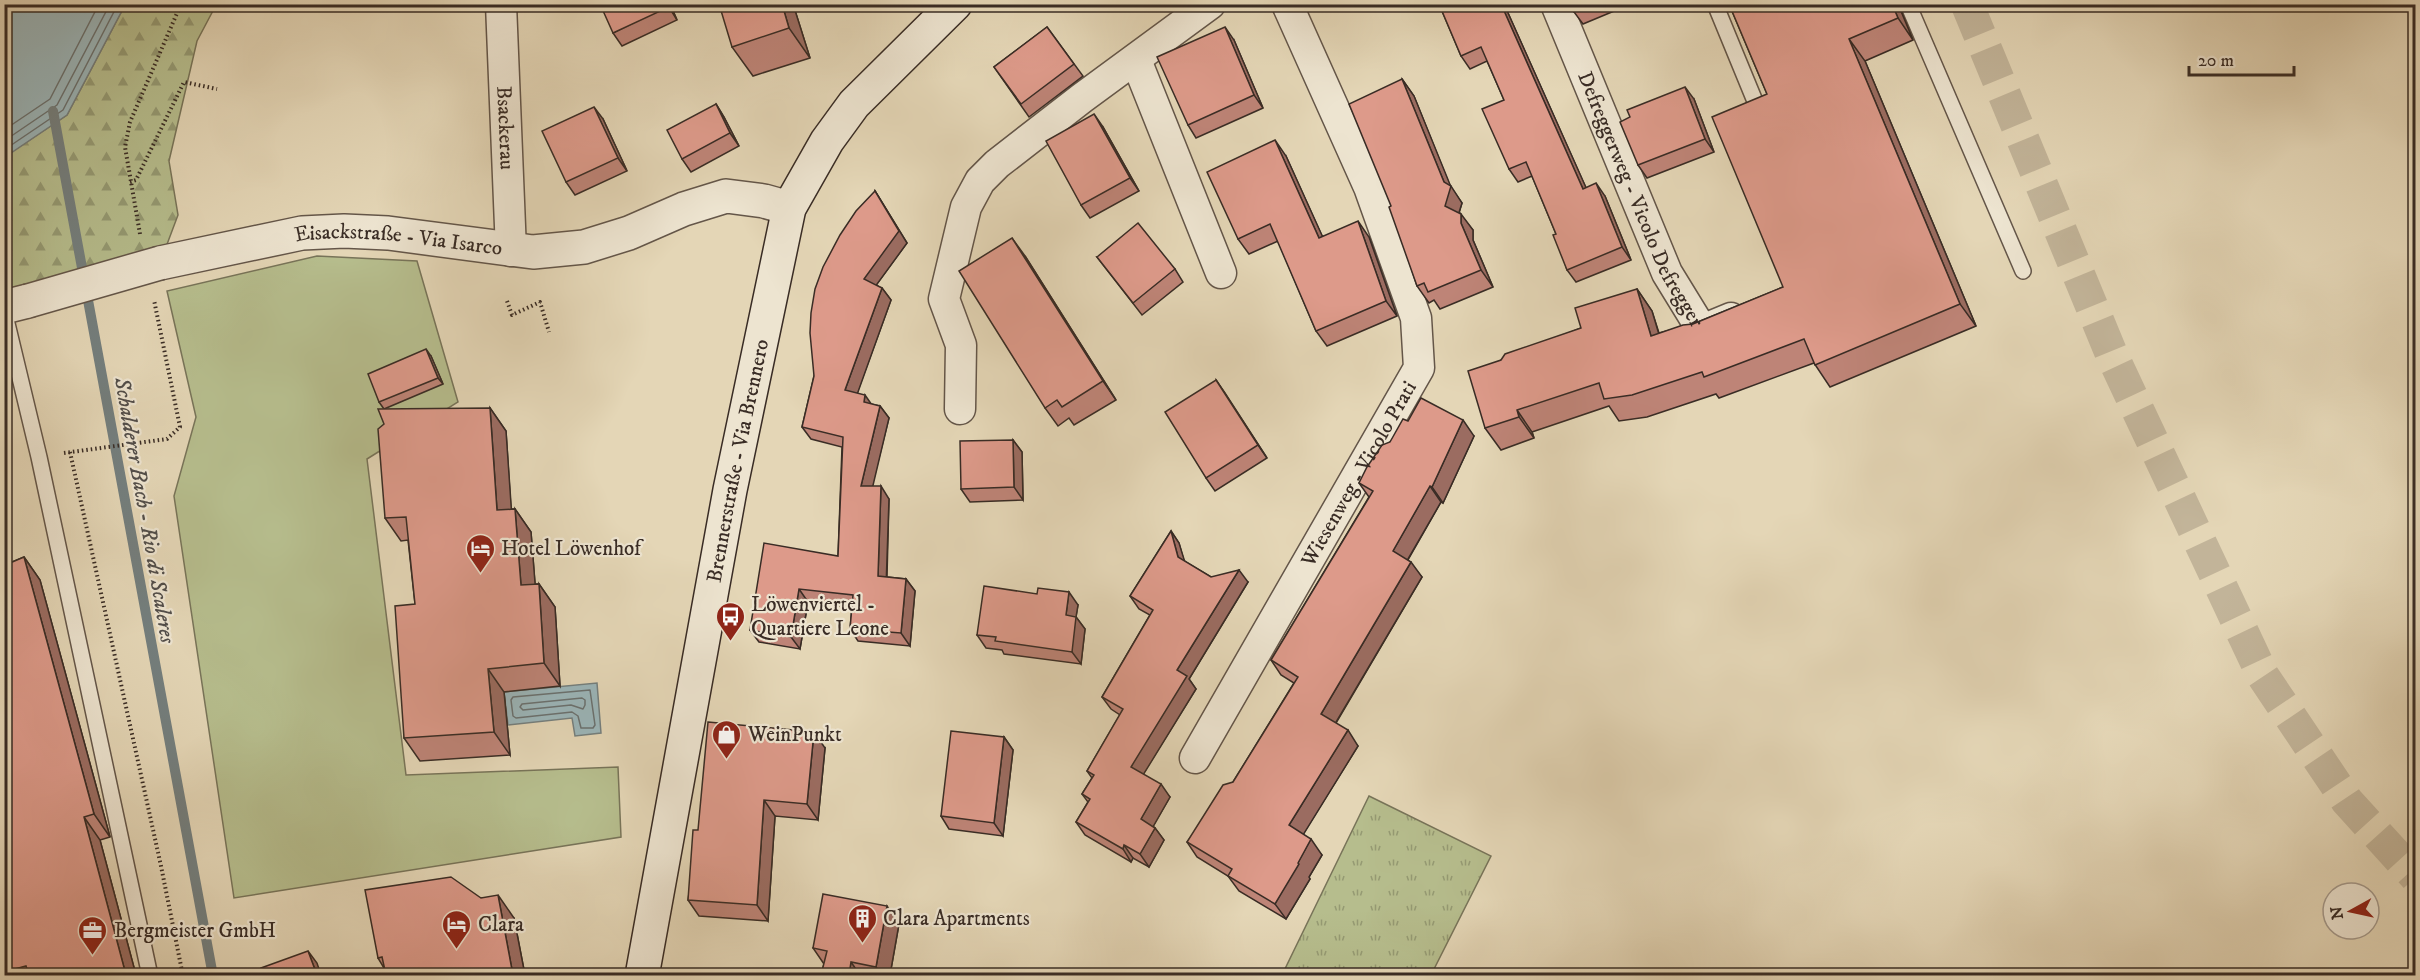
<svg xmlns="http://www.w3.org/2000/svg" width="2420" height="980" font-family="'IM FELL DW Pica',serif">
<defs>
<pattern id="grass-tufts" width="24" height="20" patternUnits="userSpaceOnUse" patternTransform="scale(1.5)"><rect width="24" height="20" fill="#b6bd8d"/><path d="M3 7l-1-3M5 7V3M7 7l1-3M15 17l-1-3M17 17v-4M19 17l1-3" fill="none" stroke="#959a73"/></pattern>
<pattern id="forest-firs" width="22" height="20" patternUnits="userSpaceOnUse" patternTransform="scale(1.5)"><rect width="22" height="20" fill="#b6bd8d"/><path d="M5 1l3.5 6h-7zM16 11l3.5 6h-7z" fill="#959a73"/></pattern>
</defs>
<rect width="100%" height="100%" fill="#e4d6b6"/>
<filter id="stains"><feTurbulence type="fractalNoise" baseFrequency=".00333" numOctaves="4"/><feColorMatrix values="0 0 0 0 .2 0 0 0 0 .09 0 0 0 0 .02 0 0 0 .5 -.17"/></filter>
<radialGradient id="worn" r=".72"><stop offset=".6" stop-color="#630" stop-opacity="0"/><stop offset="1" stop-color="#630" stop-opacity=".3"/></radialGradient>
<!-- grass -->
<path fill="url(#grass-tufts)" stroke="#787459" stroke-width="1.5" d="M1369,796L1491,856L1431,975H1282Z"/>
<!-- forest -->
<path fill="url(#forest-firs)" stroke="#787459" stroke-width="1.5" d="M125,5H216L197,41L169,161L178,215L160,263L5,307L4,157L67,115Z"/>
<!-- park -->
<path fill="#b6bd8d" stroke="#787459" stroke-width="1.5" d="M317,256L417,261L458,402L367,459L406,775L618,767L621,837L234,898L174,496L196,417L167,291Z"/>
<!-- water -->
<g fill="#9bb6ba" stroke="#747f7e" stroke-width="1.5">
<path d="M12,5H125L67,115L5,157L4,18Z"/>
<path d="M597,683L601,733L575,736L572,718L508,725L504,692Z"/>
</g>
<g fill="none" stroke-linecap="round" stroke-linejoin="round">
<!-- shore -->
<g stroke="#6a7170" stroke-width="1.5">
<path d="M4,130L50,99L99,4"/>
<path d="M4,141L57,105L110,4"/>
<path d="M4,150L63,110L118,4"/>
<path d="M590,690L595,725L593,728H581L578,716L572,712L516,718L513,716L511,700L513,697Z"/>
<path d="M582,698L585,700V705L583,709L571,705L523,710L520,707L522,704Z"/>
</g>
<!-- stream -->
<path stroke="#747f7e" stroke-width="10" d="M53,111L213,976"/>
<!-- secondary-tunnel -->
<path stroke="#c2b499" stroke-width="33" stroke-dasharray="33 16" stroke-linecap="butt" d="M1967,4L2111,353L2263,676L2347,801L2416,877"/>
<defs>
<g id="service">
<path d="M1715,4L1759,111"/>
<path d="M1908,4L2023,271"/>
<path d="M4,311L39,457L150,976"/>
</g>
<g id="minor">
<path id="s1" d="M501,4L511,251"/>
<path id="s2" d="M1556,4L1667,273L1702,330L1731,318"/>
<path d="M1136,60L1221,273"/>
<path d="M960,409L961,345L944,299L966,207L980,181L997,164L1082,98L1210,4"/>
<path id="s3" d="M1195,758L1419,368L1416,318L1369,187L1287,4"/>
</g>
<g id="tertiary">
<path id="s4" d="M160,263L302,233L344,231L388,233L533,252L584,247L629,233L684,209L726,196L764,201L789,208"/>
<path d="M4,307L28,301"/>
</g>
<g id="secondary">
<path id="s5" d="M642,976L730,490L789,208L827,141L854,104L955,4"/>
</g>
</defs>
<!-- service casing -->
<use href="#service" stroke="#645649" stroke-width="18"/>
<!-- minor casing -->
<use href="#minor" stroke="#645649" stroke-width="33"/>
<!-- tertiary casing -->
<use href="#tertiary" stroke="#645649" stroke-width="36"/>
<!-- secondary casing -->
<use href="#secondary" stroke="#392c25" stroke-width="36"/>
<!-- path -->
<g stroke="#392c25" stroke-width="4" stroke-dasharray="1.5 3" stroke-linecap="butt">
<path d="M130,182L136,180L184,82L217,89"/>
<path d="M140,234L125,147L130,122L181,4"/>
<path d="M507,301L512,315L540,302L549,332"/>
<path d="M70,452L161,866L183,976"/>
<path d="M64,453L167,439L180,427L154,300"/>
</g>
<!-- service -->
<use href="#service" stroke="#ede4d0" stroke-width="15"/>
<!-- minor -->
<use href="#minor" stroke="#ede4d0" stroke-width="30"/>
<!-- tertiary -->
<use href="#tertiary" stroke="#ede4d0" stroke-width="33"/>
<!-- secondary -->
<use href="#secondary" stroke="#ede4d0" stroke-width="33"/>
<defs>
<path id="tertiary-bridge" d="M28,301L160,263"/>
</defs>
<!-- tertiary-bridge casing -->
<use href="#tertiary-bridge" stroke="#645649" stroke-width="36" stroke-linecap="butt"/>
<!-- tertiary-bridge -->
<use href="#tertiary-bridge" stroke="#ede4d0" stroke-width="33"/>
</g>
<!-- wall -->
<g fill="#be8477" stroke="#392c25" stroke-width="1.5">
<path d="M670,4L677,20L622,46L613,33Z"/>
<path d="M793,4L810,58L753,76L732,47Z"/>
<path d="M1439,4H1504L1586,188L1605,196L1631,260L1576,282L1567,270L1556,234L1532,176L1518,182L1509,169L1504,100L1487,61L1470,69L1461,56Z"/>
<path d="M1571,4H1631L1583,24L1574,12Z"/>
<path d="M1729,4H1898L1913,40L1865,61L1976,326L1830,387L1814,363L1719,398L1716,394L1647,417L1619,421L1609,406L1532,432L1534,438L1501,450L1485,428L1501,360L1581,328L1637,289L1652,311L1659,333L1693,324L1783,287L1767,94Z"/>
<path d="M1047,27L1083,76L1029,117L994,67Z"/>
<path d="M1234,40L1263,108L1196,138L1188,125Z"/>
<path d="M1402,79L1414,96L1450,186L1462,203L1459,213L1473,230V240L1493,287L1440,309L1434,300L1429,303L1417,286L1391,206Z"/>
<path d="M1694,99L1714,152L1647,178L1638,165Z"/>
<path d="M716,104L724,117L739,146L691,172L682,159Z"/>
<path d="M603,119L627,171L575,195L566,182Z"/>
<path d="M1103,127L1139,191L1090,218L1081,205Z"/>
<path d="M1286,156L1322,236L1369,237L1397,316L1327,346L1316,331L1278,241L1249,254L1238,239Z"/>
<path d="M875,191L907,243L876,285L882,288L891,300L857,393L871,404L880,406L889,418L872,486L889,499L887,577L906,579L915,591L910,646L858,641L850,629L852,607L808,602L800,649L759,642L750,630L838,556L842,447L811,439L802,427L814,376Z"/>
<path d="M1025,256L1116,400L1074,425L1069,418L1058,426L1045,408Z"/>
<path d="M1097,257L1175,269L1183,282L1142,315Z"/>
<path d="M431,356L443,384L384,409L379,402Z"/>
<path d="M1216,380L1267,458L1215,491L1206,478Z"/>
<path d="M490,408L506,431L511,509H515L531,532L535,584H539L555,607L560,686L504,692L510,755L420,761L404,738L415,604L408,540L401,541L385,518Z"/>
<path d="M1408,421L1474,436L1443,503L1441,502L1408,560L1422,577L1336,723L1358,746L1303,834L1322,855L1309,877L1310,879L1286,919L1239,891L1228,876L1197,857L1187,842L1233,782L1294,683L1281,675L1271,660L1369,497L1359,483L1390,442Z"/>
<path d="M1013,440L1022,452L1023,500L970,502L961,489Z"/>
<path d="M1171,531L1179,543L1184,561L1211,577L1248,582L1189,679L1196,689L1143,774L1170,797L1153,826L1155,828L1164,840L1149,867L1133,858L1131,862L1085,835L1076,822L1088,802L1082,794L1092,778L1087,771L1120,715L1111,709L1102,697L1150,615L1139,609L1130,596Z"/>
<path d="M24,557L40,580L110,837L100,840L136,975H4V564L5,565Z"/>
<path d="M1078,605L1076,617L1085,629L1081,664L1004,654L1002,650L986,648L977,635Z"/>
<path d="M1004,737L1013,750L1003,836L949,829L941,816Z"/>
<path d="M825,748L818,820L775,816L768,921L699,916L688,900L698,830Z"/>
<path d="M481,898L514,918L525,975H386L384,968L378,958Z"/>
<path d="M899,924L890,975H821L824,964L813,948Z"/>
</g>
<!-- shaded-wall -->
<g fill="#9b6c61" stroke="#392c25" stroke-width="1.5">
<path d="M667,4H670L677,20L669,7Z"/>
<path d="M782,4H793L810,58L789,28Z"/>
<path d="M1501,4H1504L1592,201L1583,189Z"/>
<path d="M1892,4H1898L1913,40L1898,18Z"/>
<path d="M1225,27L1234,40L1263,108L1254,95Z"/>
<path d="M1849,39L1865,61L1976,326L1960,304Z"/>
<path d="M1402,79L1414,96L1451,187V186L1462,203L1456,222L1445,206L1444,182Z"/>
<path d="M1685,87L1694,99L1714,152L1705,139Z"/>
<path d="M716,104L724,117L739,146L730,133Z"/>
<path d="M594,107L603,119L627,171L618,158Z"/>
<path d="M1094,114L1103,127L1139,191L1130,178Z"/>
<path d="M1275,140L1286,156L1330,253L1319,238Z"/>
<path d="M1596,183L1605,196L1631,260L1622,247Z"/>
<path d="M875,191L907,243L872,291L864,279Z"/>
<path d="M1461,214L1473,230V240L1493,287L1481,270L1461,223Z"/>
<path d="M1358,221L1369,237L1397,316L1386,301Z"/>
<path d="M1012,238L1025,256L1116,400L1103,381Z"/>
<path d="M882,288L891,300L854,403L845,390Z"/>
<path d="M1637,289L1652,311L1666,358L1651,336Z"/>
<path d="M426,349L431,356L443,384L438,378Z"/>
<path d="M1216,380L1225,393L1267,458L1258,445Z"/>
<path d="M865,395L874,408L864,402Z"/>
<path d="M880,406L889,418L870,498L861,486Z"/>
<path d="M490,408L506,431L513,533L497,510Z"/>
<path d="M1517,410L1532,432L1534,438L1519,417Z"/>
<path d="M1463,420L1474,436L1443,503L1432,487Z"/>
<path d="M1013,440L1022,452L1023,500L1014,487Z"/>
<path d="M881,486L889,499L886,588L878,576Z"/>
<path d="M1430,486L1441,502L1404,566L1393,551Z"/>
<path d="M515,509L531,532L537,608L521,585Z"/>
<path d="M1171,531L1179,543L1187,569L1178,557Z"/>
<path d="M24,557L40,580L110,837L94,814Z"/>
<path d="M1411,562L1422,577L1332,729L1321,714Z"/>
<path d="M1239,570L1248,582L1189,679L1196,689L1140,780L1131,767L1177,670Z"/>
<path d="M906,579L915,591L910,646L901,633Z"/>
<path d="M539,584L555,607L560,686L544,663Z"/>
<path d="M799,589L808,602L800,649L791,637Z"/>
<path d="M1069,592L1078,605L1076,617L1085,629L1081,664L1072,652L1066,615Z"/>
<path d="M488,669L504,692L510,755L494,732Z"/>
<path d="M1348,730L1358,746L1300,840L1289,825Z"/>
<path d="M814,732L825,748L818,820L807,804Z"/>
<path d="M1004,737L1013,750L1003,836L994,823Z"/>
<path d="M1161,784L1170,797L1150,832L1141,819Z"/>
<path d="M764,800L775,816L768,921L757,905Z"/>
<path d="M84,817L100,840L136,975H126Z"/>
<path d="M1155,828L1164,840L1149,867L1140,854Z"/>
<path d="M1311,839L1322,855L1309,877L1310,879L1286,919L1275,904Z"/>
<path d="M1124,845L1133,858L1131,862L1123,849Z"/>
<path d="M498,895L514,918L525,975H513Z"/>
<path d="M887,906L899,924L890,975H882L876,967Z"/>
<path d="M308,951L317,963L321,975H317Z"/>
<path d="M851,962L860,975H849Z"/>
</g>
<!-- building -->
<g fill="#dd9a8a" stroke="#392c25" stroke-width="1.5">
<path d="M600,4H667L669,7L613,33Z"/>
<path d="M719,4H782L789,28L732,47Z"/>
<path d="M1439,4H1501L1583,189L1596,183L1622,247L1567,270L1553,235L1556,234L1526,162L1509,169L1482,109L1504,100L1481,47L1461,56Z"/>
<path d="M1571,4H1592L1574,12Z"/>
<path d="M1729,4H1892L1898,18L1849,39L1960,304L1815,365L1804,339L1704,377L1702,372L1632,395L1604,399L1599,383L1517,410L1519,417L1485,428L1468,371L1501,360L1505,354L1581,328L1575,308L1637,289L1651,336L1683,325L1693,324L1783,287L1712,117L1767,94Z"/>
<path d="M1047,27L1074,64L1021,104L994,67Z"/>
<path d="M1225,27L1254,95L1188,125L1157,57Z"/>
<path d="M1402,79L1444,182L1451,186L1445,206L1461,214V223L1481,270L1428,292L1424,283L1417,286L1389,207L1391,206L1349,104Z"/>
<path d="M1685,87L1705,139L1638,165L1620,122L1630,117L1627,110Z"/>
<path d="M716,104L730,133L682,159L667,130Z"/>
<path d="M594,107L618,158L566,182L542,131Z"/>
<path d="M1094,114L1130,178L1081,205L1046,141Z"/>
<path d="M1275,140L1319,238L1358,221L1386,301L1316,331L1270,224L1238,239L1207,172Z"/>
<path d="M875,191L899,231L864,279L882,288L845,390L865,395L864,402L880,406L861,486H881L878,576L906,579L901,633L850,629L853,595L799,589L791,637L750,630L764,543L838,556L843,437L802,427L814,376L810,333L811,313L815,289L823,267L840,235L856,211Z"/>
<path d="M1138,223L1175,269L1133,303L1097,257Z"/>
<path d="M1012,238L1103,381L1062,407L1057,400L1045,408L959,271Z"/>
<path d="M426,349L438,378L379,402L368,374Z"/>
<path d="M1216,380L1258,445L1206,478L1165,412Z"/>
<path d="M1421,398L1463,420L1432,487L1430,486L1393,551L1411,562L1321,714L1348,730L1289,825L1311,839L1298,863L1299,864L1275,904L1228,876L1232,869L1187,842L1223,785L1233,782L1298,677L1271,660L1373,491L1359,483L1367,467L1382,445L1390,442L1403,419L1408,421Z"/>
<path d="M490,408L497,510L515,509L521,585L539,584L544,663L488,669L494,732L404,738L395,606L415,604L406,517L385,518L378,429L384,424L378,409Z"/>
<path d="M1013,440L1014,487L961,489L960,441Z"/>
<path d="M1171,531L1178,557L1211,577L1239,570L1177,670L1187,676L1131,767L1161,784L1141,819L1155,828L1140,854L1124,845L1123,849L1076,822L1090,799L1082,794L1094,775L1087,771L1123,709L1102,697L1153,610L1130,596Z"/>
<path d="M24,557L94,814L84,817L126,975H29L26,966L4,972V564L5,565Z"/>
<path d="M984,586L1037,594L1038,588L1069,592L1066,615L1076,617L1072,652L995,641L996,637L977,635Z"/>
<path d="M708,722L814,732L807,804L764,800L757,905L688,900L693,830H698Z"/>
<path d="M951,731L1004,737L994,823L941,816Z"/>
<path d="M451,877L481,898L498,895L513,975H386L382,957L378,958L365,890Z"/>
<path d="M823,894L887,906L876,967L851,962L849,975H821L827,951L813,948Z"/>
<path d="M308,951L317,975H264L261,968Z"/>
</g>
<!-- icons -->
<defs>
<symbol id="hotel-pin" viewBox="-11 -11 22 30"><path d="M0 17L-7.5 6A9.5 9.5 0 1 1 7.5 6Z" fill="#8f2418" stroke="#ede4d0"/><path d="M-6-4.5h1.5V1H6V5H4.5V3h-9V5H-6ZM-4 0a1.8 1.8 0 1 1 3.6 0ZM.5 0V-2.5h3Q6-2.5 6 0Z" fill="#fff"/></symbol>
<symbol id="bus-pin" viewBox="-11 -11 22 30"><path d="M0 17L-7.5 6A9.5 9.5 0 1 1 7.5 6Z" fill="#8f2418" stroke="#ede4d0"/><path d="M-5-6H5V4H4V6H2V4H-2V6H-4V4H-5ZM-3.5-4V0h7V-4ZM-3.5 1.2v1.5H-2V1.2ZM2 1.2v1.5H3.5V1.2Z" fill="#fff"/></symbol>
<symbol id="shop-pin" viewBox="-11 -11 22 30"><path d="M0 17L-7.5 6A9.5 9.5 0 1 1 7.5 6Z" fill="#8f2418" stroke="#ede4d0"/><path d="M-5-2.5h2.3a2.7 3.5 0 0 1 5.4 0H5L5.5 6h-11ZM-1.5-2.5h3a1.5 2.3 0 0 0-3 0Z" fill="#fff"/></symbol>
<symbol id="building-pin" viewBox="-11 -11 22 30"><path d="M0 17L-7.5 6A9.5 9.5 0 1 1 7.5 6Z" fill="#8f2418" stroke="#ede4d0"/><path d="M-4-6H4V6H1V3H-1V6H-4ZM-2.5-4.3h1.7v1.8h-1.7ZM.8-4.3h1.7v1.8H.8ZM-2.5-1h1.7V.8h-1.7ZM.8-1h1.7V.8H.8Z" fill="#fff"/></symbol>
<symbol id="office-pin" viewBox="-11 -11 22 30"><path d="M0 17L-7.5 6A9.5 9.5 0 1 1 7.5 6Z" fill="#8f2418" stroke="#ede4d0"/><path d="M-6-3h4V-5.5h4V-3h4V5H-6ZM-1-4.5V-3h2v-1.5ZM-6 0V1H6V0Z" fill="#fff"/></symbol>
</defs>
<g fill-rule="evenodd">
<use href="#hotel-pin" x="464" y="532" width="33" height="45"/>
<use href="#bus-pin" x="714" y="600" width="33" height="45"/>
<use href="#shop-pin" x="710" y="718" width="33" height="45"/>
<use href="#building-pin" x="846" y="902" width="33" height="45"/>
<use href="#hotel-pin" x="440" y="908" width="33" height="45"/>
<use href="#office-pin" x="76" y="914" width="33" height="45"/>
</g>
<g text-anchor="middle" stroke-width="4.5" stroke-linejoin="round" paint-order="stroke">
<!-- street labels -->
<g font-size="21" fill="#392c25" stroke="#ede4d0">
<text dy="7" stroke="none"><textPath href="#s1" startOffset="124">Bsackerau</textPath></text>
<text dy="7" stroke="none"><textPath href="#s2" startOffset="213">Defreggerweg - Vicolo Defregger</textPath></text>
<text dy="7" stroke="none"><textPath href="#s4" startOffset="242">Eisackstraße - Via Isarco</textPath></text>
<text dy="7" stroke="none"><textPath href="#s5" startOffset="524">Brennerstraße - Via Brennero</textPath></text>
<text dy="7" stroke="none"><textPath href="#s3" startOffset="328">Wiesenweg - Vicolo Prati</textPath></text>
</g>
<!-- poi labels -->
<g font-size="21" fill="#392c25" stroke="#ede4d0" text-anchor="start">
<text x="501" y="555">Hotel Löwenhof</text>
<text x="751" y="611">Löwenviertel -<tspan x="751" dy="24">Quartiere Leone</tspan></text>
<text x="748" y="741">WeinPunkt</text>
<text x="883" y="925">Clara Apartments</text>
<text x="478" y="931">Clara</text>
<text x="114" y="937">Bergmeister GmbH</text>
</g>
<!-- water labels -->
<g font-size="22" font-style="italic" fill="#524e4a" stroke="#ede4d0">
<text transform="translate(146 510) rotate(80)" y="8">Schalderer Bach - Rio di Scaleres</text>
</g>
</g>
<!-- margin -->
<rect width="2420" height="980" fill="none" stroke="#e4d6b6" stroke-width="24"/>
<rect x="6" y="6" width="2408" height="968" fill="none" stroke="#392c25" stroke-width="3"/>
<rect x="12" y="12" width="2396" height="956" fill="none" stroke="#392c25" stroke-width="1.5"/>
<!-- north arrow -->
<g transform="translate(2351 911) rotate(262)"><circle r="28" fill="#ede4d0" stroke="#a59a8c" stroke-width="1.5"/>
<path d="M0-4.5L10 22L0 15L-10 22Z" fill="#8f2418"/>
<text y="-9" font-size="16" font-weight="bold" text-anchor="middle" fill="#392c25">N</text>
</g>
<!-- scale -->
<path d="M2189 66v9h105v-9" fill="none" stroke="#392c25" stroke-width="3"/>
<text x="2198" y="66" font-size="18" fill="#392c25" stroke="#ede4d0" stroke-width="4.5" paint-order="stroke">20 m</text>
<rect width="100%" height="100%" filter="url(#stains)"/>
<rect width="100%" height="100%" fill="url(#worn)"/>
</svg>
